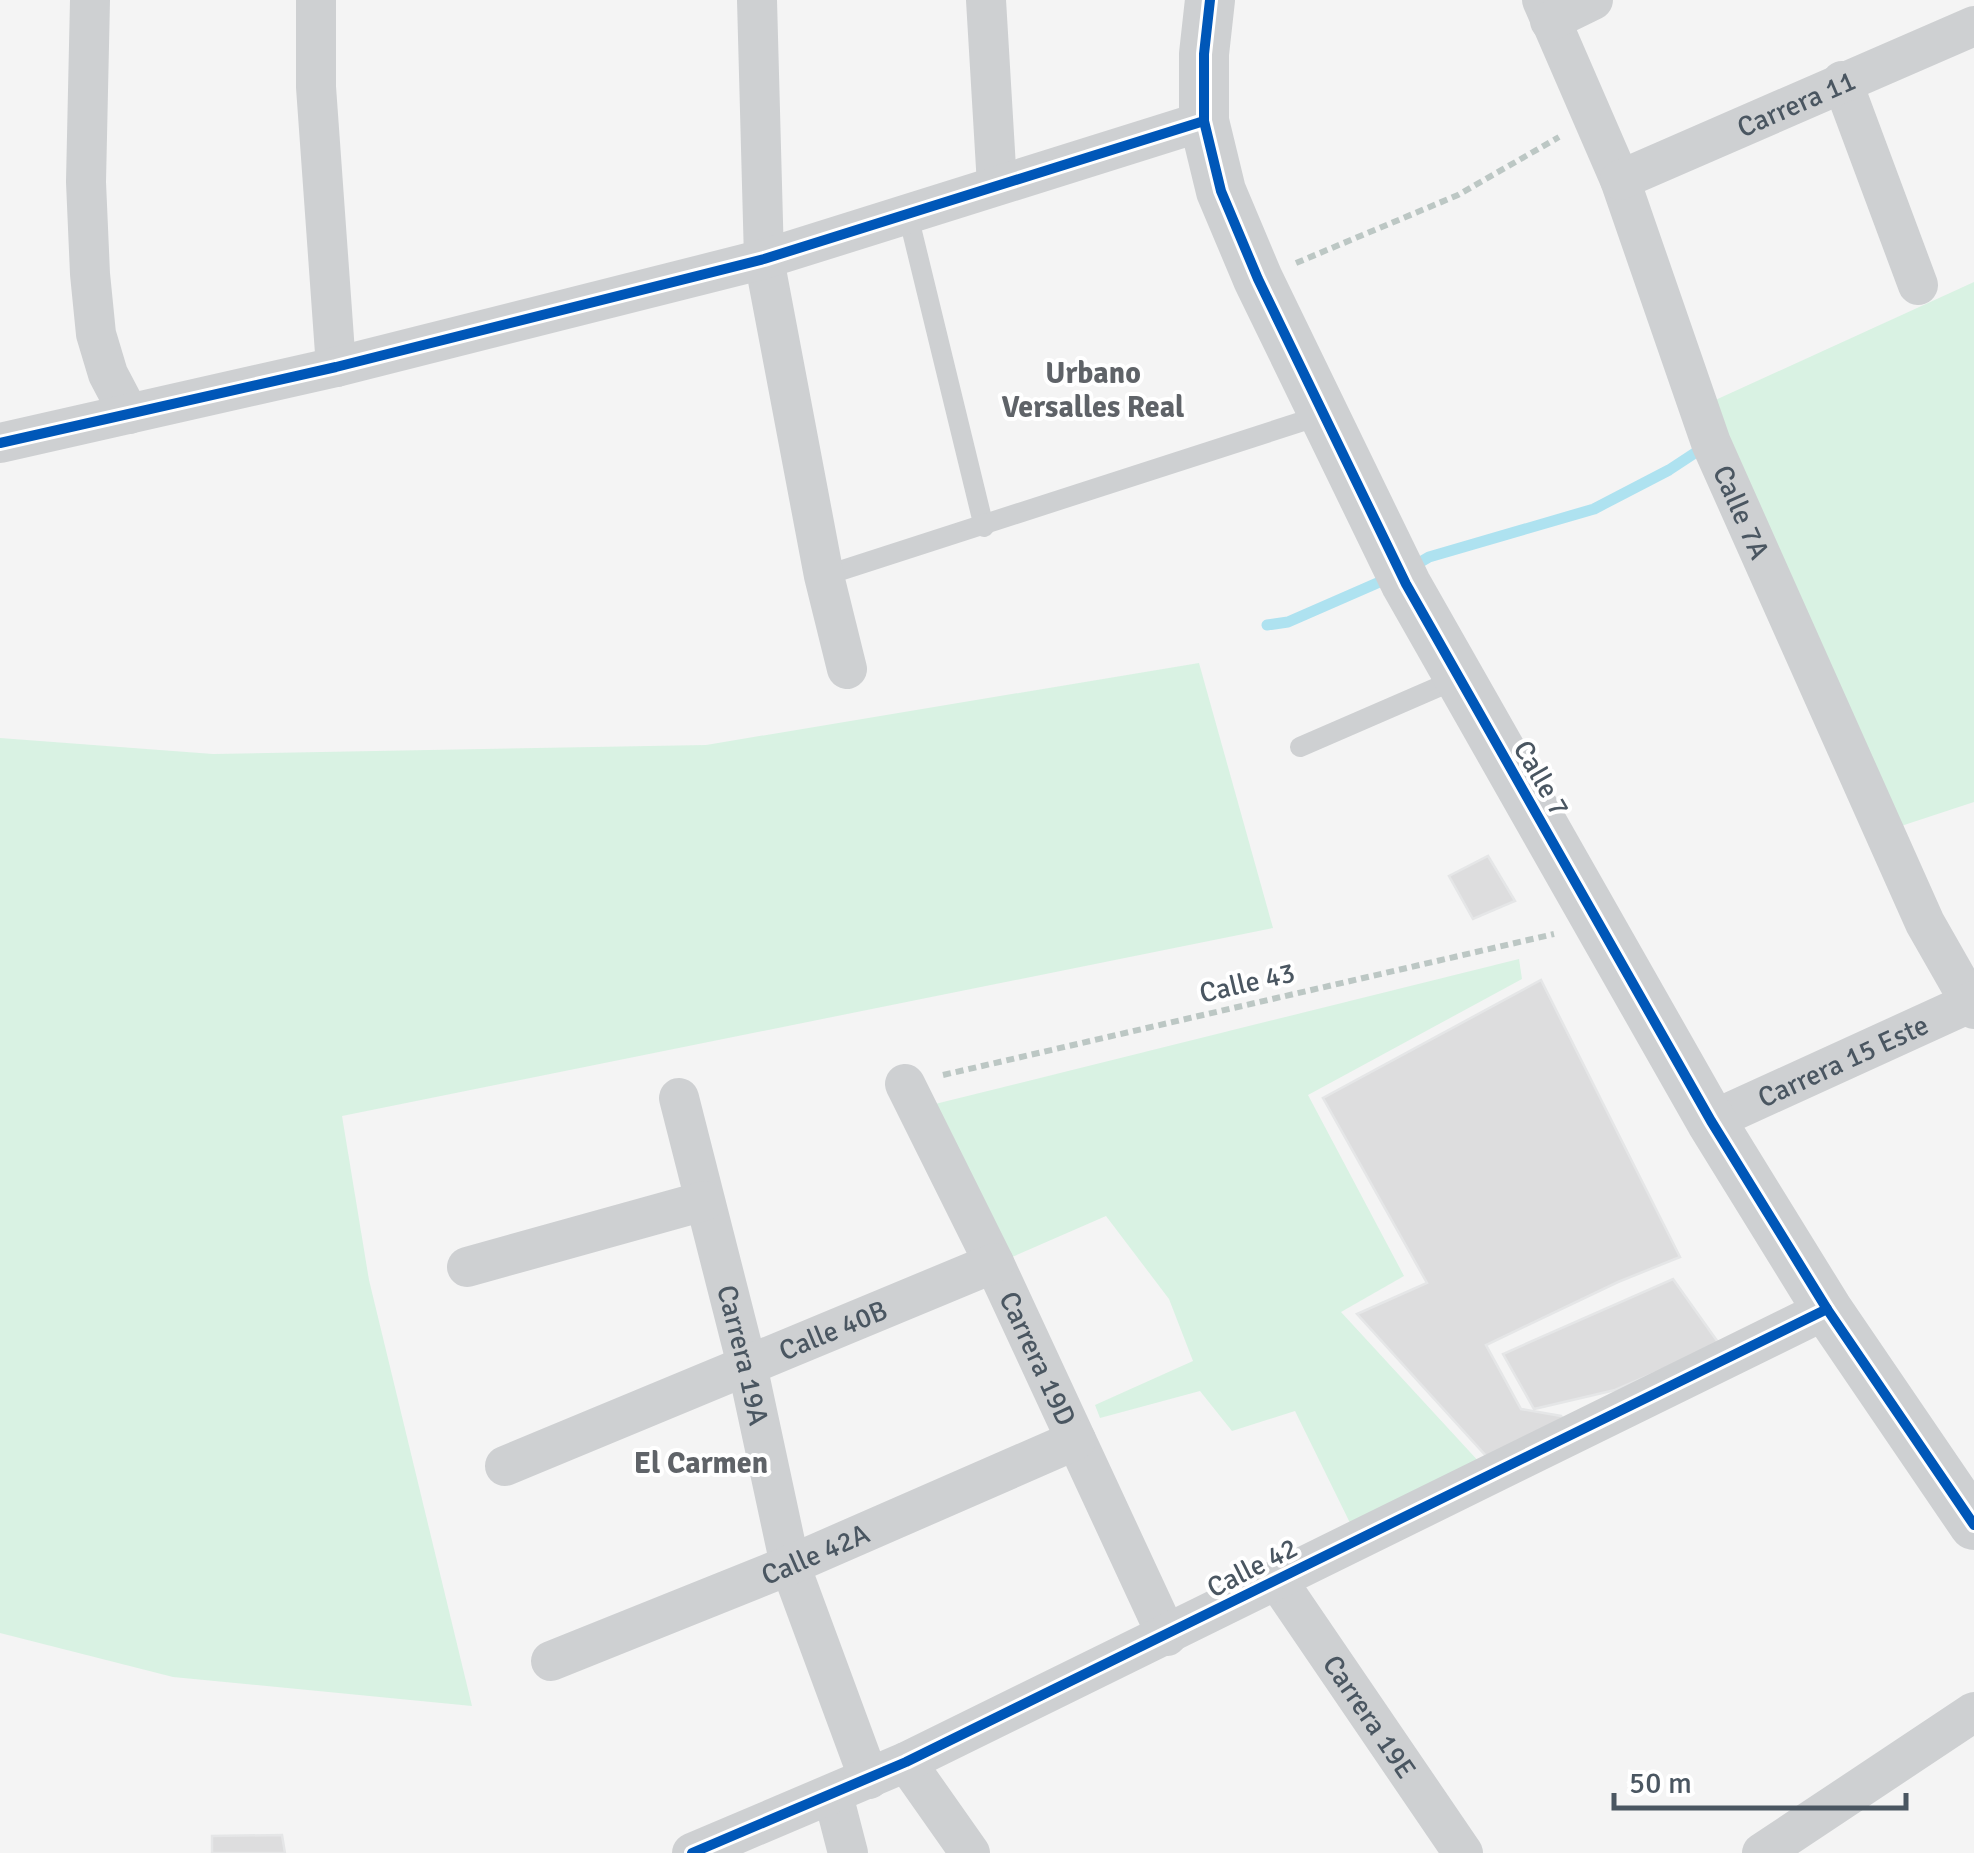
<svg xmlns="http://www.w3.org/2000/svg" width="1974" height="1853" font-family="Signika,sans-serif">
<rect width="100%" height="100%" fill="#f4f4f4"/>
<!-- green -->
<g fill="#d9f2e3">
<path d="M1974,282V802L1886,831L1711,402Z"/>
<path d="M1199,663L1273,928L342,1116L369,1280L472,1706L173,1677L0,1633V738L213,754L706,745Z"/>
<path d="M1519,959L1522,979L1308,1095L1404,1276L1341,1312L1493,1477L1354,1531L1295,1411L1232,1431L1200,1391L1100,1418L1095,1405L1193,1361L1169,1299L1106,1216L1003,1261L931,1105Z"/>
</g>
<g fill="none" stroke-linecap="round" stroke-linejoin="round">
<!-- stream -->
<g stroke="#aee2f0" stroke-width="11">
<path d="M1412,567L1429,557L1594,509L1669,470L1707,445"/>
<path d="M1267,625L1288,622L1391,577"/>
</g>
</g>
<!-- building -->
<g fill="#ddddde" stroke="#e5e6e7" stroke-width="2.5">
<path d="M1488,856L1515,901L1473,919L1449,876Z"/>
<path d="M1541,980L1680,1257L1618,1282L1486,1345L1521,1409L1561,1416L1573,1431L1488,1458L1357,1314L1427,1283L1323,1098Z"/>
<path d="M1673,1279L1720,1345L1615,1390L1534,1409L1503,1354Z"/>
<path d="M282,1835L285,1853H212V1836Z"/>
</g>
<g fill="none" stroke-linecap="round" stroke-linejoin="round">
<!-- path -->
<g stroke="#bcc7c4" stroke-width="6" stroke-dasharray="8 5" stroke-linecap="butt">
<path d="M1296,263L1458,195L1559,137"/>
<path d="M943,1075L1554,934"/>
</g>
<!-- service -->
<g stroke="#ced0d2" stroke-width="20">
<path d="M908,215L984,527"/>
<path d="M824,576L1322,415"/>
<path d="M1300,747L1459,678"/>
</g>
<!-- minor -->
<g stroke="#ced0d2" stroke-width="40">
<path d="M90,0L86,182L90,274L96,334L108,374L129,414"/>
<path d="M316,0V87L336,367"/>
<path d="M757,0L764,259L824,576L847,669"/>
<path d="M986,0L997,185"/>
<path id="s1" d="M1542,0L1620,180L1711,443L1925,923L1974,1009"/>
<path d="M1550,21L1593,0"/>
<path d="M1842,81L1918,285"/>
<path id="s2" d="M1620,180L1974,26"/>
<path d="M0,443L336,367L764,259L1204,121"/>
<path id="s3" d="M905,1084L994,1263L1167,1636"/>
<path id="s4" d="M679,1098L747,1365L790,1565L869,1779"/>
<path id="s5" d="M1711,1121L1974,1001"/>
<path d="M467,1267L704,1201"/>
<path id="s6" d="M505,1466L994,1263"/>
<path id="s7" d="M1277,1580L1463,1853"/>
<path id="s8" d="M551,1661L790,1565L1076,1440"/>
<path d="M906,1762L970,1853"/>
<path d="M833,1795L848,1853"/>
<path d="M692,1853L906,1762L1827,1309"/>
<path d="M1762,1853L1974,1712"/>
</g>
<!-- tertiary -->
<path stroke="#ced0d2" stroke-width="50" d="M1210,0L1204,54V121L1221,191L1258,279L1406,584L1711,1121L1827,1309L1974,1525"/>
<defs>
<g id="cycleway">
<path d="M1210,0L1204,54V121L1221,191L1258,279L1406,584L1711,1121L1827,1309L1974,1525"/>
<path d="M0,443L336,367L764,259L1204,121"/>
<path d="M692,1853L906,1762L1827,1309"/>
</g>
</defs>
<!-- cycleway casing -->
<use href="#cycleway" stroke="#fff" stroke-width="16"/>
<!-- cycleway -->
<use href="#cycleway" stroke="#0057b8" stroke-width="10"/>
</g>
<g text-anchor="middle" stroke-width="8" stroke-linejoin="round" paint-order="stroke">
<!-- street labels -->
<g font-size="28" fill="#4a5661" stroke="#fff">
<text dy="10" stroke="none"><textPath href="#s2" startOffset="192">Carrera 11</textPath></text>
<text dy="10" stroke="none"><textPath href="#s1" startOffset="550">Calle 7A</textPath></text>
<text transform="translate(1542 778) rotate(60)" y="10">Calle 7</text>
<text transform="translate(1247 982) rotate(-13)" y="10">Calle 43</text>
<text dy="10" stroke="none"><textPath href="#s5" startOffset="145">Carrera 15 Este</textPath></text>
<text dy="10" stroke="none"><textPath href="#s6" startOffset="355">Calle 40B</textPath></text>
<text dy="10" stroke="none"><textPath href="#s4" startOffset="265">Carrera 19A</textPath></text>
<text dy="10" stroke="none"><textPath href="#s3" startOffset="305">Carrera 19D</textPath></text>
<text dy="10" stroke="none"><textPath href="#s8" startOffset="285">Calle 42A</textPath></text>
<text transform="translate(1252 1567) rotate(-27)" y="10">Calle 42</text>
<text dy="10" stroke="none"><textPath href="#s7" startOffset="165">Carrera 19E</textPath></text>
</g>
<!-- neighbourhood labels -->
<g font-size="30" font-weight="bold" fill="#5f6368" stroke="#fff">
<text x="1093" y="383">Urbano<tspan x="1093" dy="34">Versalles Real</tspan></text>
<text x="701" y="1473">El Carmen</text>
</g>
</g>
<!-- scale -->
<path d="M1614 1793v15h292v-15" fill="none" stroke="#4a5661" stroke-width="5"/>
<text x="1629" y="1793" font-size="30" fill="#4a5661" stroke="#ffffff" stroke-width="8" paint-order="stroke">50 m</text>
</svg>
